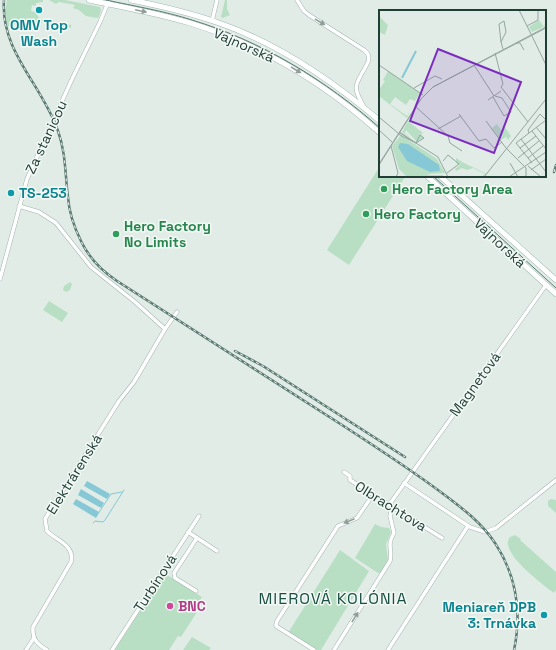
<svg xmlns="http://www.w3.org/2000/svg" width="556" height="650" font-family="'Space Grotesk',sans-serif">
<rect width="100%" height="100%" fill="#e1ece7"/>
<!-- green -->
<g fill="#b8dfc3">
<path d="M7,0H43V2L36,3V6L32,5L31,11L35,12L40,19L76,26L71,25V28L39,22H22L7,27L5,11Z"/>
<path d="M49,0H65L100,7L101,10L99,17L97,18L86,16L79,10L73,8L75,5L59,2L56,4Z"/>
<path d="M225,0H227V9L230,15L223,18L221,17Z"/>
<path d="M380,166V176H403L405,177L349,265L327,250Z"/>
<path d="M70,282L72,284L70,290L66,292L63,290L64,286Z"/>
<path d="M49,301L68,313L62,322L43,310Z"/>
<path d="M551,499L556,500V513L548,506V501Z"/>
<path d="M375,524L381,527L389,528L391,532L386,544L388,560L381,573H378L355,558Z"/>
<path d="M515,535L521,539L520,540L556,572V590L554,593L550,590C540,582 498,551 510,537Z"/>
<path d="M340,550L369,571L321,650H314L288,633Z"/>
<path d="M164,573L202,597L195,609L197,612L181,637L178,636L169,650H115Z"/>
<path d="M192,637L211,648L209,650H183Z"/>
</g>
<!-- water -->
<g fill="#86c8d5">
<path d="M87,481L110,494L107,499L84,486Z"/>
<path d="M81,489L104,503L101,508L78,495Z"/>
<path d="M76,499L99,512L96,518L73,504Z"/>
</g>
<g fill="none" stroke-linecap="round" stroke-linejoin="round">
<!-- stream -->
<g stroke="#86c8d5" stroke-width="1">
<path d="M96,517L111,494L122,492"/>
<path d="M93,523L95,521L103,522L105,520L124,490"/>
</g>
<defs>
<g id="minor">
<path d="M297,0L304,11L309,15L364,50C368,53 370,57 368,62C357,85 350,83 364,107"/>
<path d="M212,21L217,0"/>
<path d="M19,206L39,212L56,223L91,267L135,302L165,329"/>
<path d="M0,279L27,179L72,79L100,22L109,0"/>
<path d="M344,472L350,476V480L442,538"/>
<path d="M404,483L470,527L485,532L496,528L556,480"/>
<path d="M389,505L546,285"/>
<path d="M188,532L217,551"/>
<path d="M196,591L175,578L174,573L197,538"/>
<path d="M26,650L34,638"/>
<path d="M47,650C37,644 32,639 33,627L71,562C75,545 57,541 47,531L45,519L119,401L134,382L165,329L177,312"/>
<path d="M112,650L199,516"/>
<path d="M314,650L276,626V625L277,621L338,526L357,518L370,499L377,497"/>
<path d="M334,650L390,561C393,548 386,547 394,533L390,516L392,506"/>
<path d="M388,650L468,526"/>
</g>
<g id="secondary">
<path d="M89,0C123,7 157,13 190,23C261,45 325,83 380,133"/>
<path d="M131,0C161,6 191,13 219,23C277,43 334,82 380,121"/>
<path d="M427,176L556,294"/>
<path d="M440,176L556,280"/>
</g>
</defs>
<!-- minor casing -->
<use href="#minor" stroke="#a3b4ae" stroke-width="4.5"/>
<!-- secondary casing -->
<use href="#secondary" stroke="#9eb9b0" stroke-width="6"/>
<!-- minor -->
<use href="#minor" stroke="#fff" stroke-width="3.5"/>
<!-- secondary -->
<use href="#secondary" stroke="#fff" stroke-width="5"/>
<!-- tram -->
<g stroke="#5b7a72" stroke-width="1">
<path d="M106,0C134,6 164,11 192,20C261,41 326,80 380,128"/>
<path d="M433,176L556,288"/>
</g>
<defs>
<g id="rail">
<path d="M4,0C0,51 43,86 58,131C66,153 65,175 68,197C69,212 74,227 81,241C89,258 102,271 117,281C192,329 267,377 342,425C376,447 410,469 442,493C462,508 481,522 495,543C516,575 522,612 514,650"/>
<path d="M554,172L556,165"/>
<path d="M235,351L263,366L405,457"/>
</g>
</defs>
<!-- rail casing -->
<use href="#rail" stroke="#5b7a72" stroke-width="2.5"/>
<!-- rail -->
<use href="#rail" stroke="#f2f9f5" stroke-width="1" stroke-dasharray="3" stroke-linecap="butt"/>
</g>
<!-- one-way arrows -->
<defs><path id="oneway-solid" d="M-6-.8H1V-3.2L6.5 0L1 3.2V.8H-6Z"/></defs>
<g fill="#909e9a">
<use href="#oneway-solid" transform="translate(141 11) rotate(12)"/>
<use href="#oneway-solid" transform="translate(320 22) rotate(31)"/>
<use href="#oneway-solid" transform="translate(296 70) rotate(31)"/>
<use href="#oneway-solid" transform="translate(349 521) rotate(157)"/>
<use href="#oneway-solid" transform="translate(355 617) rotate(-58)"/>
</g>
<!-- markers -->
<g fill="#0f9aa8" stroke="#f2f9f5" stroke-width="1.5">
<circle cx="39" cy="10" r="4"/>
<circle cx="11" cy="193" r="4"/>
<circle cx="544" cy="615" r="4"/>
</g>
<g fill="#2e9e5b" stroke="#f2f9f5" stroke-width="1.5">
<circle cx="384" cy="189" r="4"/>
<circle cx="366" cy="214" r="4"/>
<circle cx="116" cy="234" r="4"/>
</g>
<circle fill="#d1479c" stroke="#f2f9f5" stroke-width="1.5" cx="170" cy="606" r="4"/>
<g text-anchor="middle" stroke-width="3" stroke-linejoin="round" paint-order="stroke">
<!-- culture labels -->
<g font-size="14" font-weight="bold" fill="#0d838f" stroke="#f2f9f5">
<text x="39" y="30">OMV Top<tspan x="39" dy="16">Wash</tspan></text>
<text x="19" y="198" text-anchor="start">TS-253</text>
<text x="536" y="612" text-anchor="end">Meniareň DPB<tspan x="536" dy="16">3: Trnávka</tspan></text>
</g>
<!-- street labels -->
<g font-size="14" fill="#203e36" stroke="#f2f9f5">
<text transform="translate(244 45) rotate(24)" y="5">Vajnorská</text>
<text transform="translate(46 137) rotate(-65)" y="5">Za stanicou</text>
<text transform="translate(500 243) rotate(43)" y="5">Vajnorská</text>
<text transform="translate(475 384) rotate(-54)" y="5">Magnetová</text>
<text transform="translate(74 474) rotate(-58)" y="5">Elektrárenská</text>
<text transform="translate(391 506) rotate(32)" y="5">Olbrachtova</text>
<text transform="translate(155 583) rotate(-57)" y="5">Turbínová</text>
</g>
<!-- leisure labels -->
<g font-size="14" font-weight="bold" fill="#27864d" stroke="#f2f9f5" text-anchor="start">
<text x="392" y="194">Hero Factory Area</text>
<text x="374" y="219">Hero Factory</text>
<text x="124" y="231">Hero Factory<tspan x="124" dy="16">No Limits</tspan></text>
</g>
<!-- hotel labels -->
<g font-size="14" font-weight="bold" fill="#b23c85" stroke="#f2f9f5" text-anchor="start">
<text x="178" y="611">BNC</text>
</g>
<!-- quarter labels -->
<g font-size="16" letter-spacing="1" fill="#1b5145" stroke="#f2f9f5">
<text x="333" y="604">MIEROVÁ KOLÓNIA</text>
</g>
</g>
<!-- overview -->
<g transform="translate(379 10)">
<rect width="167" height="167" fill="#e1ece7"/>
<path d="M0,6L9,15L6,25L0,22ZM160,10L165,17L166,13L167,16L153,22L150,17ZM9,61L41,83L36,91L31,89L27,95L16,87L11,94L28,106L31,102L28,108L0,86V80L6,71L4,70ZM29,111L44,123L41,125L40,127L42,125L44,128L38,132L27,120L26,123L32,128L23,122ZM118,114L123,121L125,116L132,126L129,130L127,127L122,130L113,118ZM22,125L58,149L66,163L51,164L48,165H64L65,167H28L20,159L13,136ZM77,148L85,153L108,164L104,167H102L106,164L94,158L88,160L83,158L77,161L76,159L81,155L77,153Z" fill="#b8dfc3"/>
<path d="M21,133L29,134L60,155L61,161L51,162L28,151L19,137Z" fill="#86c8d5"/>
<path fill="none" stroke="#86c8d5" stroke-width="2" d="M23,68L37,41"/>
<path fill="none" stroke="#94a6a0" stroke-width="1" d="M140,0L152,24M148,16L159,10V0M152,24L167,55M122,32L120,14L125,11L127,22L122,32L124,39M137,33H141L145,40M116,43L124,74L122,77M0,55L44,85M95,55L115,86M122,77L149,112M35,78L56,66L63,69M114,87L125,106L132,102L123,88L116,86M109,90L122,81M37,97L69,126L71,133L83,141M80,104L100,131L107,129L115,138L123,132M0,107L19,123M107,111L127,138L147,158V167M157,117L167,129M59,119L82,106M0,120L13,132M153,121L167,139M21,123L59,147L69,167M150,123L149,120L161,104L167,110M19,124L20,123H22L37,133L41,125L45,128L37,133L19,124M142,129L167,162M12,136L19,163L17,167M141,138L157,126M139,148L160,131M149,148L164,136M64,151L69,145L80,154M131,153L139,167M153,153L137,133L167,110M0,154L41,90L54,77L167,17M0,155L42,89L54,77L167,18M149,156L162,167M152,160L167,149M68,163L80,154M105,167L167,89M130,167L167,142"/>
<path fill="#7b2cbf" fill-opacity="0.15" stroke="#7b2cbf" stroke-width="2" d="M59,39L142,72L115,143L31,111Z"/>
<rect width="167" height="167" fill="none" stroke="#203e36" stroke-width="2"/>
</g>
</svg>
